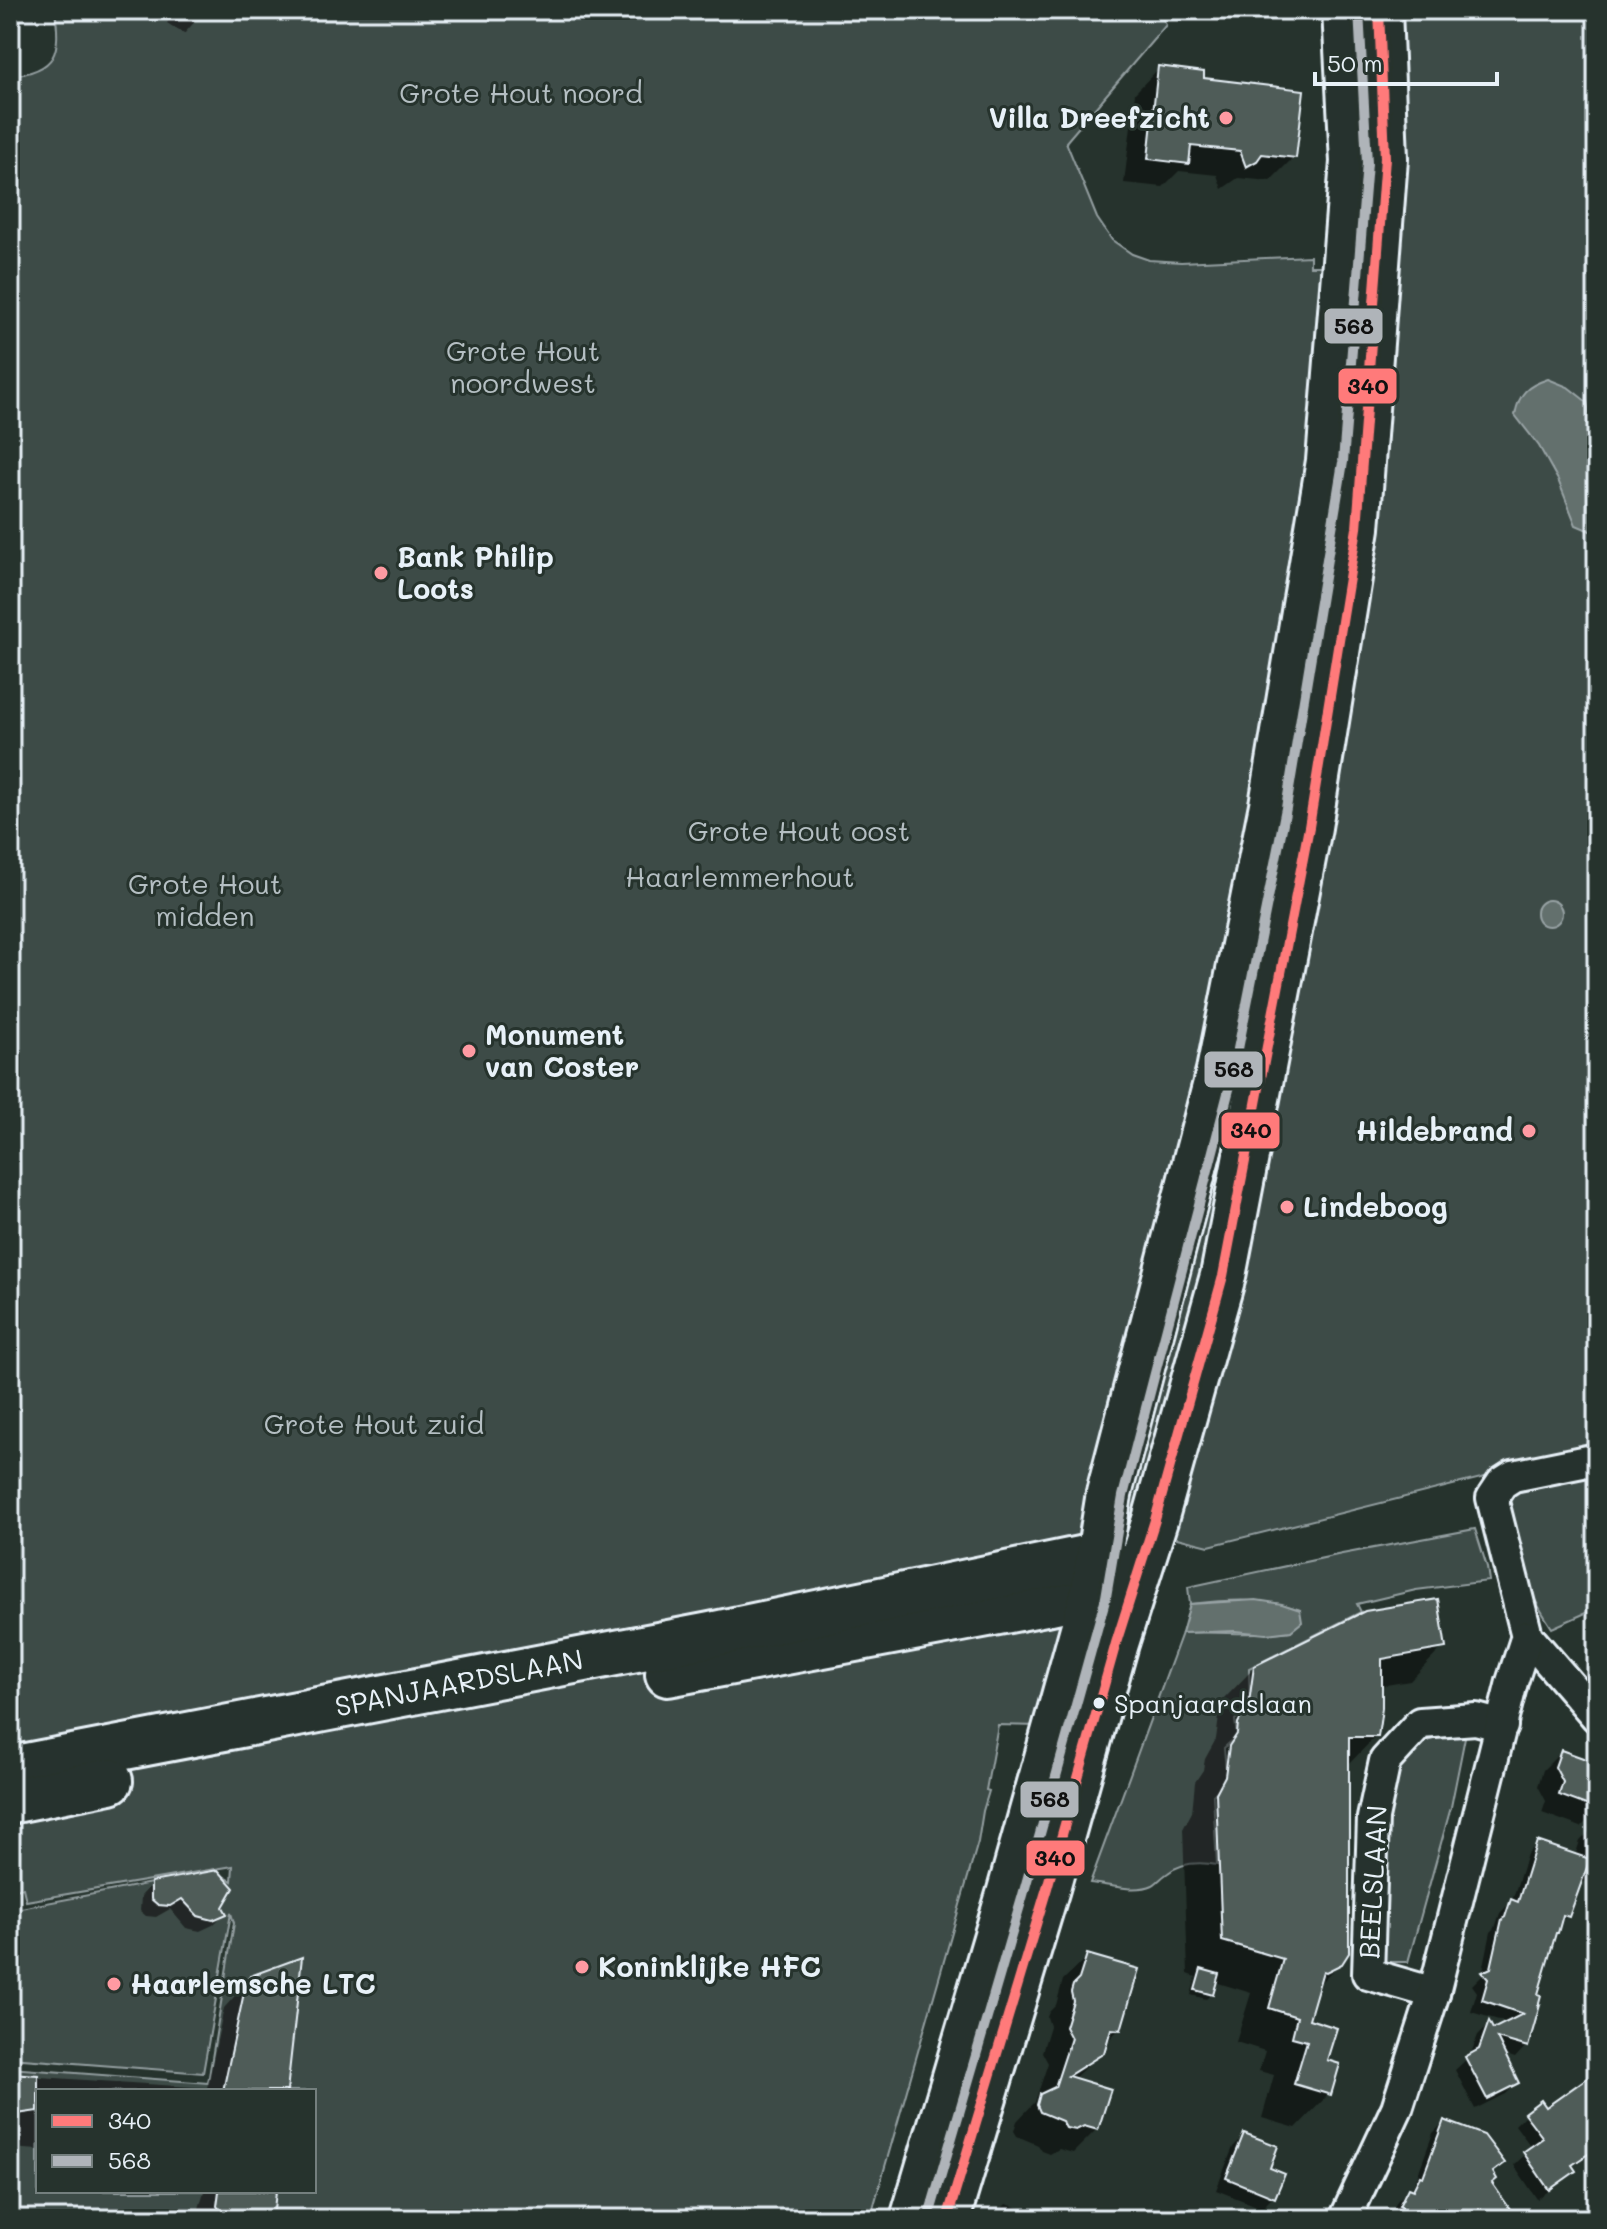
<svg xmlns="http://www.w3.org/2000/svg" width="1607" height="2229" font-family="Mali,sans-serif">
<rect width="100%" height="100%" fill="#26332d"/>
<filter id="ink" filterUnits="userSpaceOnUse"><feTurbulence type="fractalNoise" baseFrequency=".0125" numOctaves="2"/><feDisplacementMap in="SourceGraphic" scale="16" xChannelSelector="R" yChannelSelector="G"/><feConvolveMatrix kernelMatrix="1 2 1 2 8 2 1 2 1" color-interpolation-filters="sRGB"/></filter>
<g filter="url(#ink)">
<!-- green -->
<g fill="#3e4b47" stroke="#939ea0" stroke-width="2" fill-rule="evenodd">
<path d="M55,10H1159L1166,25L1066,142L1097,218L1112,240L1132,254L1149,260L1181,262L1310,256V266H1334L1391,10H1597V1449L1209,1546L1092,1517L1040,1726L998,1725L986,1790L989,1791L983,1811L978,1842L870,2219H10V2068L208,2083L234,1923L231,1913L203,2073L10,2058V1910L214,1871L232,1881L233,1866L26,1901L23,1888L10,1889V76C57,71 61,53 55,10ZM38,2091H314V2191H38Z"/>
<path d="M1597,1470V1608L1552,1628C1544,1616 1536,1603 1530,1590C1522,1572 1500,1509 1513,1494C1524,1482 1579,1474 1597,1470Z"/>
<path d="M1475,1529L1487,1567L1489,1581L1416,1590L1357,1604L1361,1612L1249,1668L1250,1706L1235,1720L1237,1736L1224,1748L1227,1781L1213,1795L1217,1865C1200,1862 1182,1862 1168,1873C1163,1876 1158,1882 1153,1885C1136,1893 1108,1885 1090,1883L1182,1633C1218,1631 1255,1636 1291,1631L1300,1610C1264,1597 1227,1600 1190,1604L1188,1587L1342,1554Z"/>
<path d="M1466,1732L1451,1807L1408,1962H1385V1810L1389,1778L1414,1746L1446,1734Z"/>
</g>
<!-- water -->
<g fill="#636f6d" stroke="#98a3a5" stroke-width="2">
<path d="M1548,379L1568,387L1587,402L1597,457V534L1576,525L1558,480L1539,446L1515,415C1519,393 1527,386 1548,379Z"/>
<circle cx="1549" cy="913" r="13"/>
<path d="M1256,1600L1282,1604L1300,1610L1302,1622L1291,1631L1266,1634L1235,1631L1182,1633L1190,1604Z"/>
</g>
<!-- shadow -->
<g fill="#0007">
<path d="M175,10H205L184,34L167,23Z"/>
<path d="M1159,68L1294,157L1270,181L1238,178L1222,189L1217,175L1179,171L1163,187L1124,183L1135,93Z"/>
<path d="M1443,1647L1410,1681L1380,1686L1376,1736L1347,1766L1340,1963L1316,1987L1307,2020L1325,2061L1329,2094L1296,2128L1262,2118L1274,2075L1259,2071L1265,2051L1236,2042L1251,1993L1215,1982L1212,1994L1206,1999L1191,1995L1196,1977L1188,1974L1183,1829L1192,1812L1195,1782L1203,1770L1205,1759L1216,1739L1221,1702L1255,1667Z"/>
<path d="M1561,1752L1597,1781V1811L1581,1827L1542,1813L1546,1801L1538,1786L1543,1770Z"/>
<path d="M1591,1830L1597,1832V1886L1580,1880L1567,1916L1558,1925L1536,1995L1526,2046L1515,2058L1503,2054L1517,2082L1505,2094L1475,2109L1455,2070L1470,2056L1478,2035L1488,2025L1492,2032L1509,2023L1471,2012L1477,1992L1472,1985L1482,1975L1491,1932L1495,1928L1500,1913L1512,1901L1527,1854L1538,1843L1575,1856L1580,1841Z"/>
<path d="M152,1884L220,1907L225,1913L213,1925L200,1931L186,1928L170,1909L156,1917L146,1916L140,1911L141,1896Z"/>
<path d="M1088,1956L1119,2029L1105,2044L1102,2052L1073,2079L1097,2129L1073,2153L1059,2149L1050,2154L1042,2151L1038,2145L1017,2136L1014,2131L1017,2121L1035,2102L1048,2063L1042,2052L1050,2026L1047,2017L1049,2012L1056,2005L1063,1980Z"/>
<path d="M251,1978L285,2091H38V2150L10,2148V2075L207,2088L224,2008Z"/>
<path d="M1597,2054V2073L1588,2063Z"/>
<path d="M1597,2073V2149L1571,2167L1573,2171L1562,2182L1537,2199L1514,2165L1532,2148L1515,2125L1526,2114L1545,2110Z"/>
<path d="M1444,2122L1502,2163L1491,2174L1490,2184L1504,2219L1390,2217L1397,2201L1414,2185L1433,2133Z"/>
<path d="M1245,2135L1267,2169L1273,2197L1262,2208L1216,2190L1233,2147Z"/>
<path d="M204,2191H274L271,2219H196Z"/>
<path d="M1006,2204L1055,2219H991Z"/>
</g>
<!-- building -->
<g fill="#505c59" stroke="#e8f1f8" stroke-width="2">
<path d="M1158,66L1204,72V78L1304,90L1296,158L1262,154L1257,161L1246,167L1240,151L1191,146L1189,164L1148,159Z"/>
<path d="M1438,1599L1446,1648L1382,1659V1708L1378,1737H1349V1953L1342,1964L1326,1972L1323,1971L1309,2019L1337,2028L1327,2060L1340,2064L1331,2095L1294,2084L1307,2041L1292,2037L1297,2017L1269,2008L1283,1959L1222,1941L1216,1793L1225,1776L1229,1746L1237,1734L1238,1723L1249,1703L1254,1666L1365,1611Z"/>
<path d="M1561,1750L1597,1763V1809L1559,1795L1563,1782L1555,1767Z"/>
<path d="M1537,1841L1590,1859L1569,1917L1563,1915L1558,1933H1556L1538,1994L1541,1995L1538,2006L1540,2005L1528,2047L1497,2038L1519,2083L1487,2099L1465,2057L1479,2049L1489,2021L1493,2029L1523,2014L1482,2000L1488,1979L1482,1972L1491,1968L1502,1919L1505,1917L1511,1899L1518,1902Z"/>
<path d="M218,1870L234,1888L223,1907L227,1914L213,1920L198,1916L182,1899L170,1906L158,1905L151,1899V1882Z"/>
<path d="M1087,1954L1139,1969L1121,2030L1111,2029L1104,2053L1068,2076L1111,2089L1098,2130L1084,2126L1076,2130L1066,2128L1062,2121L1040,2112L1037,2105L1040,2094L1055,2087L1071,2038L1065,2027L1073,2001L1071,1992L1073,1985L1079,1979Z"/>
<path d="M302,1957L287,2091H223L246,1983L250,1976Z"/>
<path d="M1201,1969L1219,1974L1213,1995L1195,1990Z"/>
<path d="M1597,2071V2148L1572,2165L1576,2171L1549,2190L1523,2152L1543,2138L1524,2113L1541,2100L1546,2107Z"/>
<path d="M10,2073L38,2075V2111L10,2115Z"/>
<path d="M1444,2120L1484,2135L1505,2163L1493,2172L1497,2179L1492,2183L1517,2219H1400L1405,2209L1399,2206L1408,2188L1413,2190L1420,2176L1423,2177Z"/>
<path d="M1244,2133L1278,2146L1270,2168L1285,2174L1275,2198L1226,2178Z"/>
<path d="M219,2191H276L273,2219H226L217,2206Z"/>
</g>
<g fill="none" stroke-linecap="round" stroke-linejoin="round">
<defs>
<g id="minor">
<path d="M1597,1459L1513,1476L1502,1483L1492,1498L1527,1636L1597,1717"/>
<path d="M1434,1993L1368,1974L1373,1818L1385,1761L1420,1723L1476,1719L1502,1726"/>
<path d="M1345,2219L1397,2108L1434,1993L1512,1682L1527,1636"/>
</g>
<g id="primary">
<path d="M668,1674L1046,1603L1119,1587"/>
<path d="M10,1769L710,1635L1099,1555L1121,1570"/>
<path d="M10,1801L110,1781"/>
<path d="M913,2219L1010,1891L1093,1593L1109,1493L1219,1071L1272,805L1329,461L1353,162L1345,10"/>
<path d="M947,2219L1047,1888L1116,1643L1155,1520L1223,1276L1309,827L1357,528L1385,158L1379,10"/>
</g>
</defs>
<!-- minor casing -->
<use href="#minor" stroke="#e8f1f8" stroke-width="36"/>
<!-- primary casing -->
<use href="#primary" stroke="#e8f1f8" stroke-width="50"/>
<!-- minor -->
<use href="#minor" stroke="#26332d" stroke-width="30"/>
<!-- primary -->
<use href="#primary" stroke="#26332d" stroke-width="44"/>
<defs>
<path id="bus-1" d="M947,2219L1047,1888L1116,1643L1155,1520L1223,1276L1309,827L1357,528L1385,158L1379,10"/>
<path id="bus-2" d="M928,2219L1023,1895L1106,1597L1123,1496L1233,1074L1286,808L1343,462L1367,163L1359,10"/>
</defs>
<!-- bus-1 casing -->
<use href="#bus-1" stroke="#26332d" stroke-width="16"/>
<!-- bus-2 casing -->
<use href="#bus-2" stroke="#26332d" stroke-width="16"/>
<!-- bus-1 -->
<use href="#bus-1" stroke="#ff7a7a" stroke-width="10"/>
<!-- bus-2 -->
<use href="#bus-2" stroke="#afb4b9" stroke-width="10"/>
</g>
</g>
<!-- markers -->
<g fill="#ff9aa2" stroke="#26332d" stroke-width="3">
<circle cx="1226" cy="118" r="8"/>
<circle cx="381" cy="573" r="8"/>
<circle cx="469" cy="1051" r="8"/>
<circle cx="1529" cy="1131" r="8"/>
<circle cx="1287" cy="1207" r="8"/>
<circle cx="582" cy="1967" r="8"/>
<circle cx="114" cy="1984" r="8"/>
</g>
<circle fill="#e8f1f8" stroke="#26332d" stroke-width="3" cx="1099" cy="1703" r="7"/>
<g text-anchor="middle" stroke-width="6" stroke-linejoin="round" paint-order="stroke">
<!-- bus labels -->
<g font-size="26" fill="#e8f1f8" stroke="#26332d" text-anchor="start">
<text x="1114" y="1713">Spanjaardslaan</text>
</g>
<!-- park labels -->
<g font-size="28" fill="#b5bfc3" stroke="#26332d">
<text x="521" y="103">Grote Hout noord</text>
<text x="523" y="361">Grote Hout<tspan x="523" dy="32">noordwest</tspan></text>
<text x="799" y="841">Grote Hout oost</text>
<text x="740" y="887">Haarlemmerhout</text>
<text x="205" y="894">Grote Hout<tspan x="205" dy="32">midden</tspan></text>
<text x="374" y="1434">Grote Hout zuid</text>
</g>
<!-- poi labels -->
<g font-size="28" font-weight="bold" fill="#e8f1f8" stroke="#26332d" text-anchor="start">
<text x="1210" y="128" text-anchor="end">Villa Dreefzicht</text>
<text x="397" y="567">Bank Philip<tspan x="397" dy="32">Loots</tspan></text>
<text x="485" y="1045">Monument<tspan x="485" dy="32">van Coster</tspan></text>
<text x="1513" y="1141" text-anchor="end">Hildebrand</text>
<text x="1303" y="1217">Lindeboog</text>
<text x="598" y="1977">Koninklijke HFC</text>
<text x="130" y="1994">Haarlemsche LTC</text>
</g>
<!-- street labels -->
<g font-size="28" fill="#e8f1f8" stroke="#26332d">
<text transform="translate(459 1683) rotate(-11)" y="10">SPANJAARDSLAAN</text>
<text transform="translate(1373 1882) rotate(-87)" y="10">BEELSLAAN</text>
</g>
</g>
<g stroke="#26332d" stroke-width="3">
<rect x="1323" y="307" width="61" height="38" rx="8" fill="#afb4b9"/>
<rect x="1337" y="367" width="61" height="38" rx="8" fill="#ff7a7a"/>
<rect x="1203" y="1050" width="61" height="39" rx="8" fill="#afb4b9"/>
<rect x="1220" y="1111" width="61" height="39" rx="8" fill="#ff7a7a"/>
<rect x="1019" y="1780" width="61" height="39" rx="8" fill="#afb4b9"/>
<rect x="1025" y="1839" width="61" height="38" rx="8" fill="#ff7a7a"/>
</g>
<g font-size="22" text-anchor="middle" font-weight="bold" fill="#111">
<text x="1354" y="334">568</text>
<text x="1368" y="394">340</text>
<text x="1234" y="1077">568</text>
<text x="1251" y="1138">340</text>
<text x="1050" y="1807">568</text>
<text x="1055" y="1866">340</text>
</g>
<!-- margin -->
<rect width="1607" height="2229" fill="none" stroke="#26332d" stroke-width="40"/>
<rect x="20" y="20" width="1567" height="2189" fill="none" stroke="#e8f1f8" stroke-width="3" filter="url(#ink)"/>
<!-- legend -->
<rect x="36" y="2089" width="280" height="104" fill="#26332d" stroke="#747f7e" stroke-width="2"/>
<rect x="52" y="2115" width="40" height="12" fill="#ff7a7a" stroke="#747f7e" stroke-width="2"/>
<text x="108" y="2129" font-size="24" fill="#e8f1f8">340</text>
<rect x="52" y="2155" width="40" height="12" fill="#afb4b9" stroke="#747f7e" stroke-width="2"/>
<text x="108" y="2169" font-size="24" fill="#e8f1f8">568</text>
<!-- scale -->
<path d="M1315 72v12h182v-12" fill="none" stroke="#e8f1f8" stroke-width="4"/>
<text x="1327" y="72" font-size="24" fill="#e8f1f8" stroke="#26332d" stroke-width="6" paint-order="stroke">50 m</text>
</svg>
